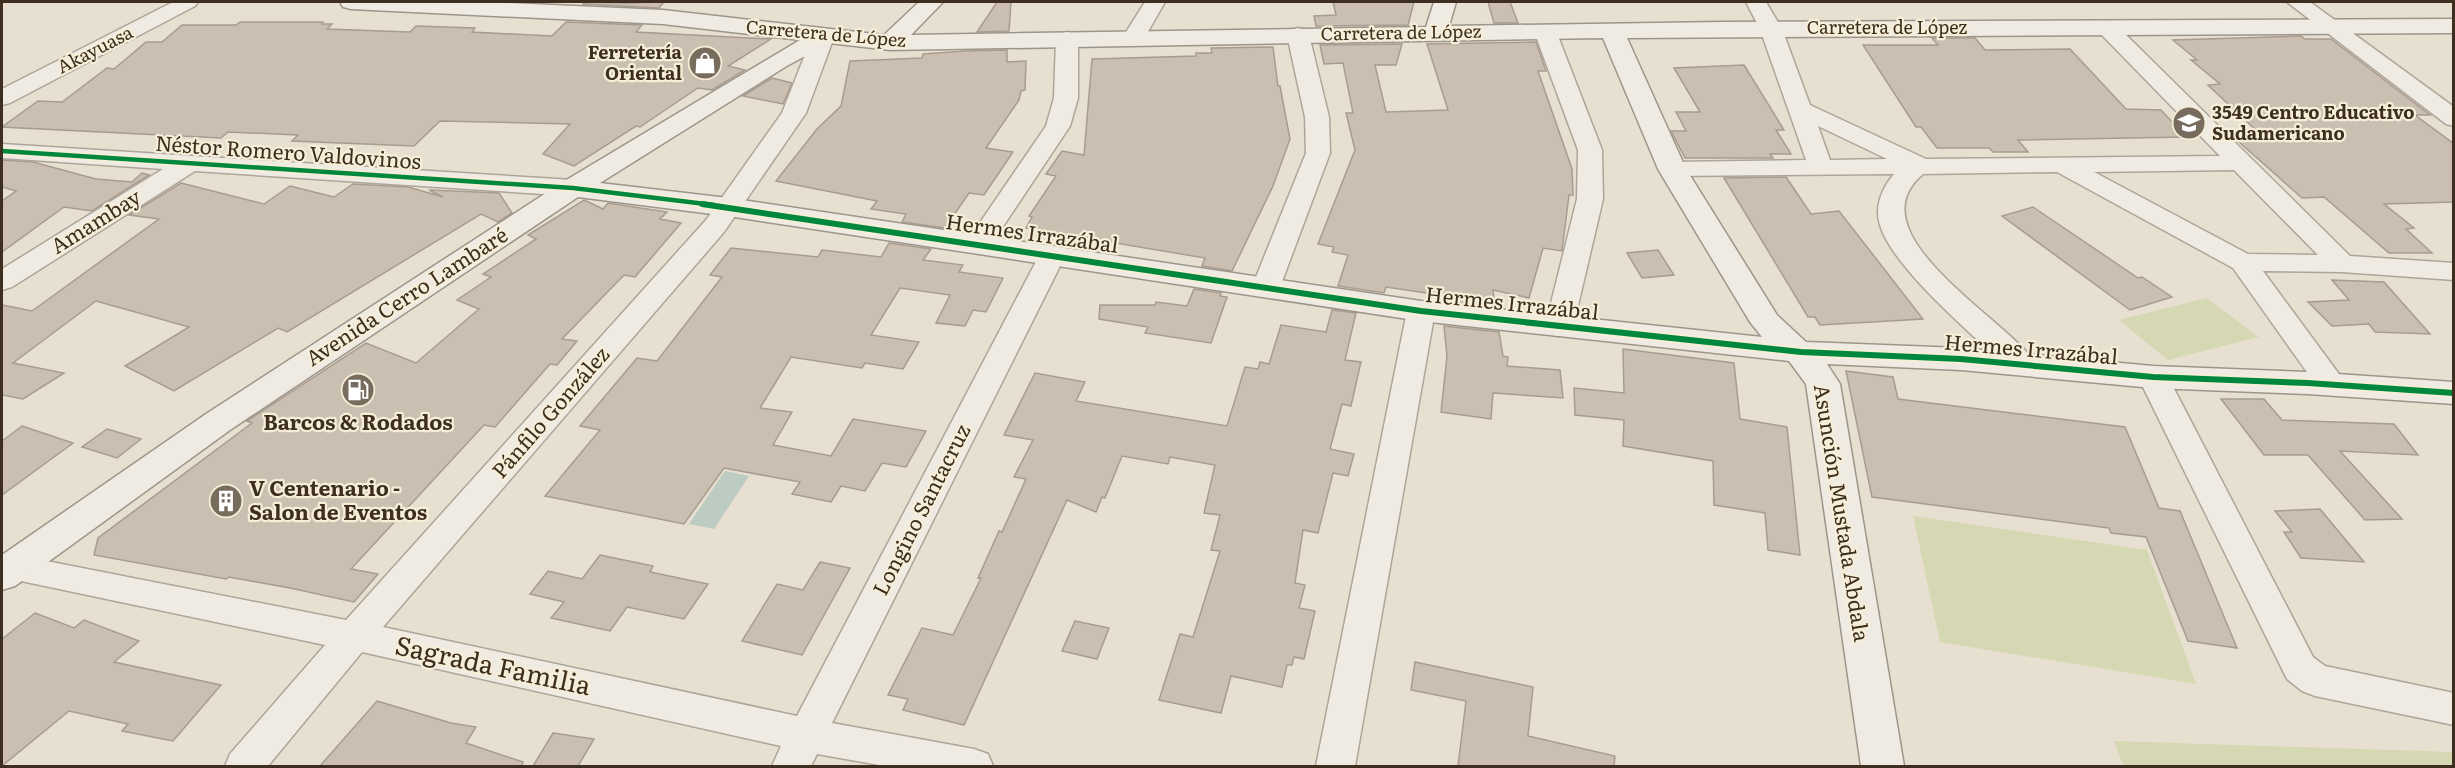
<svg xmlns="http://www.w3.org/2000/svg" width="2455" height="768" font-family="Literata,serif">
<rect width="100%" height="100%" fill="#e7e0d1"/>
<!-- green -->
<g fill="#d6d7b3">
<path d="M2207,298L2259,337L2168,360L2119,320Z"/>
<path d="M1913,516L2147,550L2196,684L1940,642Z"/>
<path d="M2114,741L2453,752V766H2123Z"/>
</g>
<!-- water -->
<path fill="#bcccc2" d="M725,471L749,476L714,529L689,524Z"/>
<!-- building -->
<g fill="#cbbfb2" stroke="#a89c90" stroke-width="1.5">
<path d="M585,2L622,3L664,2L659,8L583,4Z"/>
<path d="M997,2H1011L1009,31L977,32Z"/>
<path d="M1333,2H1414L1408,25L1316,26L1314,16L1336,15Z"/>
<path d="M1488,2H1510L1518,23H1494Z"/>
<path d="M240,22H323L322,24H332L327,29L410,32L416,26L475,28L472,32L552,36L566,22L642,25L636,32L771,39L728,66L745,70L712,90L698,88L640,127L636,126L574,166L543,154L570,124L440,121L414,146L292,141L298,135L228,132L221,138L2,127L38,101L62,102L107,68L114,69L146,42H162L182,25H236Z"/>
<path d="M2301,36L2305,39H2331L2430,115H2415L2454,144V202L2384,204L2414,228L2406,229L2432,253H2389L2324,197L2302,198L2230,134L2259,133L2208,85L2220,84L2191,60H2197L2173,40Z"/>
<path d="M1932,38H1975L1985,50L2070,49L2126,109L2161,110L2186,137L2018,140L2028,152H1993L1989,148H1937L1921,127H1916L1863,45H1938Z"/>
<path d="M1536,42L1546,71H1538L1572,169L1573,195H1569L1562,251L1543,248L1529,298L1493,290L1495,307L1441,301L1440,295L1386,287L1384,293L1338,286L1348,255L1332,252L1334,247L1318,244L1355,150L1346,113H1353L1343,63L1324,64L1320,45L1402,44L1396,65H1375L1386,112L1448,110L1427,44Z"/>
<path d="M1273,47L1278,86H1280L1290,139L1273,186L1232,271L1202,266L1205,258L1026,228L1032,217L1029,216L1056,176L1046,174L1062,151L1084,155L1092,59L1196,56V53H1212L1211,48Z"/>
<path d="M1007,50V62L1026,61L1025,90L1021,91L1019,100L986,148L1013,152L984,195L969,193L945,228L902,222L906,214L871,209L877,201L776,181L817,129L841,106L850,61L922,58L923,54L965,51Z"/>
<path d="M1744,65L1784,130H1776L1791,154H1770L1773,158H1685L1671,131H1686L1676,112H1700L1674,68Z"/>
<path d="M772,78L792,83L783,104L743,96Z"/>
<path d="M2,160L33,162L96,179L132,182L142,173L149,175L92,211L64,207L2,252V201L16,191L2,187Z"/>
<path d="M1786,177L1811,214L1839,211L1923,319L1820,325L1815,317H1808L1724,178Z"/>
<path d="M181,183L264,204L290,186L334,197L353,184L408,187L443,197L429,190L499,193L512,213L498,222L481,214L287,332L278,328L174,391L125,366L189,327L96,301L13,363L64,373L23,399L2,395V305L32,311L159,219L129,215Z"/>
<path d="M584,200L603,209L608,203L667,212L660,219L681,223L635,277L624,275L562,339L577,341L557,365L550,364L495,427L484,425L351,569L378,574L354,602L290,588L229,577L226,579L94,555L98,538L252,423L247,421L366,343L416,363L479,309L457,300L491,277L483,274L536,239L528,235Z"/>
<path d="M2033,207L2138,278L2142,277L2172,297L2130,310L2002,216Z"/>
<path d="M889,243L931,249L923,260L963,265L959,272L1003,278L986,312L973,310L965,326L936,323L950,295L900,288L871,335L919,342L903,369L865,363L862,368L791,357L760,408L792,412L773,445L831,456L853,419L926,431L906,467L882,463L865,491L841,486L831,502L792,494L800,482L724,468L684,524L545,496L600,430L580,426L637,358L657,361L722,277L710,275L731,248L818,257L822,250L881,257Z"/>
<path d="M1658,250L1674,275L1642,278L1627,253Z"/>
<path d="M2332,280L2384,282L2430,334L2375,332L2369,324L2332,326L2308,302L2349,300Z"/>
<path d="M1194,289L1221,293L1220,296L1227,297L1211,343L1145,333L1148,327L1099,319L1100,305H1155L1156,302L1187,306Z"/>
<path d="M1332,310L1356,313L1345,360L1361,362L1351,406L1342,404L1330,449L1354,454L1348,476L1333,473L1318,533L1303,530L1295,583L1305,585L1299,608L1315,611L1304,659L1294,657L1292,665H1287L1282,687L1231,676L1221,713L1159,700L1180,634L1193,637L1220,551L1211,550L1220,515L1204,513L1215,465L1170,457L1168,464L1122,456L1105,498L1102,497L1096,512L1067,500L964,725L903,710L908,699L888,695L922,628L953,635L981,578H978L999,531L1002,532L1026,479L1014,477L1033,440L1004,435L1035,373L1085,382L1076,401L1227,426L1245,367L1258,369L1260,362L1269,364L1281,325L1326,332Z"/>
<path d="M1444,326L1499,332L1503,356L1508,357L1507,366L1560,370L1563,398L1493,393L1491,419L1441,412L1447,356Z"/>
<path d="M1623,349L1734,363L1740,419L1787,427L1800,555L1768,550L1765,513L1714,505L1713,461L1623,446L1624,420L1575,415L1574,388L1624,393Z"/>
<path d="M1846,371L1893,377L1898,399L2125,427L2159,508L2180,511L2237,648L2188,641L2146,537L2111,533L2109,528L1872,497Z"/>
<path d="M2221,399H2264L2282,420L2394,424L2418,455L2340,451L2402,519L2365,520L2308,455H2264Z"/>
<path d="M22,426L73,443L2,495V441Z"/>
<path d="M107,429L141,439L117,458L82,447Z"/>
<path d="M2320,509L2364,562L2301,558L2284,532H2292L2275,511Z"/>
<path d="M600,555L653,566L650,572L708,584L684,619L627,607L610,631L551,618L564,602L530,594L548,571L582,579Z"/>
<path d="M820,562L850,568L802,655L742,641L777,584L803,590Z"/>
<path d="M35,613L74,628L84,620L139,641L114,662L221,685L173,741L122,731L128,724L69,711L2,766V639Z"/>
<path d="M1075,621L1109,628L1097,659L1062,651Z"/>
<path d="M1415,662L1533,687L1528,736L1615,756L1614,766H1458L1466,701L1411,690Z"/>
<path d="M377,701L451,723L476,727L466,743L523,762L522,766H320Z"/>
<path d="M553,733L594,739L578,766H533Z"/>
</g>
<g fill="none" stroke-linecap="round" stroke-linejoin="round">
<defs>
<g id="street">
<path d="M173,2H198L195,6L10,103L2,105V89Z"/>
<path d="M1145,2H1165L1142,42H1126L1123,37Z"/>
<path d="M1746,2H1766L1782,29L1810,105L1926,159L2220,156L2095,28L2098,23H2114L2350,256L2454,263V280L2342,272L2263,271L2347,385L2343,392L2332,395L2321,392L2233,268L2057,172L1923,174C1851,234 2009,320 2037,365L2032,372L2022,375L2012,372C1977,338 1893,269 1880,225C1874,207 1882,188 1894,174L1672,176L1663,174L1660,169L1663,164L1672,162L1806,160L1760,29ZM1818,126L1887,159L1830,160ZM2234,170L2318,255L2248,254L2094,172Z"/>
<path d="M2287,2H2310L2454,107V126L2446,124Z"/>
<path d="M1545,25L1553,26L1556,31L1602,150L1603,199L1573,327L1569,334L1559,336L1549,334L1545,327L1577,199L1578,150L1534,31L1537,26Z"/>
<path d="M1298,28L1306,30L1309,35L1329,117L1330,153L1280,287L1276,293L1266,296L1256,293L1252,287L1306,153L1305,117L1287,35L1290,30Z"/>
<path d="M823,30L831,32L834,37L806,113L724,232L383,627L797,716L1040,254L1043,248L1053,246L1063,248L1066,254L832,723L974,749L988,754L993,766H885L817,754L811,766H772L781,746L362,652L268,766H225L230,754L325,645L2,577V557L11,554L346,620L706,220L782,113L812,37L815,32Z"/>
<path d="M1067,32L1075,34L1078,39V98L1070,126L988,249L979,251L970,249L966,243L1046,126L1054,98L1056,39L1059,34Z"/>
<path d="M2,144L573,180L582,183L586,188L582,193L573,196L195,171L12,287L2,290V269L163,169L2,158Z"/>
<path d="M1421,302L1431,305L1435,311L1355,766H1316L1407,311L1411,305Z"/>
<path d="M2153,367L2164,370L2168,377L2313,657L2325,666L2454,693V725L2315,696L2302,691L2287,679L2138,377L2142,370Z"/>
</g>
<path id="secondary" d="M340,2H485L663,10L884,35L919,2H943L911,35L1426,27L1434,2H1456L1449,26L1721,22L2454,19V33L1627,38L1686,169L1777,315L1806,342L1961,348L2153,366L2308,372L2454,382V404L2308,394L2153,388L1961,370L1827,364L1840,384L1904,766H1861L1806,384L1789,361L1421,321L728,216L578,197L230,430L15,586L2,590V555L206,414L563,182L800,40L663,24L351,9L343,7ZM1603,38L1658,169L1750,322L1762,337L1421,301L728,198L600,183L785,67L829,43L890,50Z"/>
</defs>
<!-- street casing -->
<use href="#street" stroke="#ada599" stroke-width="3"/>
<!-- secondary casing -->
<use href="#secondary" stroke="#9c958a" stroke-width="3"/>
<!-- street -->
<use href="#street" fill="#efebe3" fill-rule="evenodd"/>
<!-- secondary -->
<use href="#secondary" fill="#efebe3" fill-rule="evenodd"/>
<defs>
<path id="cycleway-far1" d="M2,151L573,188L714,205"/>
<path id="cycleway" d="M702,204L1421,311L1801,352L1961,359L2153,377L2308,383L2454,393"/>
</defs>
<!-- cycleway-far1 casing -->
<use href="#cycleway-far1" stroke="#f7eed8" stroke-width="8"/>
<!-- cycleway casing -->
<use href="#cycleway" stroke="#f7eed8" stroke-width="10"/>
<!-- cycleway-far1 -->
<use href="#cycleway-far1" stroke="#00873e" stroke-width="4.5"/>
<!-- cycleway -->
<use href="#cycleway" stroke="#00873e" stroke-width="6"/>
</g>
<!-- icons -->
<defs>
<symbol id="shop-disc" viewBox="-11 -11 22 22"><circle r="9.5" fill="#786c5e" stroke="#f7eed8"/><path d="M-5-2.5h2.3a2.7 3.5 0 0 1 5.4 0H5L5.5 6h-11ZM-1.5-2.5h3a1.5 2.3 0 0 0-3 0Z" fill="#fff"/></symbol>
<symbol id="school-disc" viewBox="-11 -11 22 22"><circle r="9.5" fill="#786c5e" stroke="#f7eed8"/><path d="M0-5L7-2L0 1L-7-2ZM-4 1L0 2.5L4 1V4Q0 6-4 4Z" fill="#fff"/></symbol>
<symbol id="fuel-disc" viewBox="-11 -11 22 22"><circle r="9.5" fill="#786c5e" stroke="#f7eed8"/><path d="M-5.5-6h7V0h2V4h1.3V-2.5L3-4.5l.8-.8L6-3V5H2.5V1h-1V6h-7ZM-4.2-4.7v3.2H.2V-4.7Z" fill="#fff"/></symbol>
<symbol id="building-disc" viewBox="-11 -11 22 22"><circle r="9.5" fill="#786c5e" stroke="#f7eed8"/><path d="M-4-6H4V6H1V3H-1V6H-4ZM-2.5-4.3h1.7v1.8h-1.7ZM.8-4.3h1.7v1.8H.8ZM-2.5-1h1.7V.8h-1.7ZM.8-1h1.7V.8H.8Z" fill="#fff"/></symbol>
</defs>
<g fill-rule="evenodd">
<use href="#shop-disc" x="686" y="44" width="38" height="38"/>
<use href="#school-disc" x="2170" y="104" width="38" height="38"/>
<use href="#fuel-disc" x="339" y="371" width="38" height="38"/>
<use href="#building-disc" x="207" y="482" width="38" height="38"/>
</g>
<g text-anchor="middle" stroke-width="4.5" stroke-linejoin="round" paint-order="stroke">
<!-- far-street labels -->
<g font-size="18" fill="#3d2e20" stroke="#f7eed8">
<text x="1887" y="34">Carretera de López</text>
<text transform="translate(1401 33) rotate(-1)" y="6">Carretera de López</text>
<text transform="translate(826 34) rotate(5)" y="6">Carretera de López</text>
<text transform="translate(95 50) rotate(-27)" y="6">Akayuasa</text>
</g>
<!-- far-poi labels -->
<g font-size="18" font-weight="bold" fill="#3d2e20" stroke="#f7eed8" text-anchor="end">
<text x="682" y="59">Ferretería<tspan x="682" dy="21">Oriental</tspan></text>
<text x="2212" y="119" text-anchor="start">3549 Centro Educativo<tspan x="2212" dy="21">Sudamericano</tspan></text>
</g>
<!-- street labels -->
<g font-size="21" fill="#3d2e20" stroke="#f7eed8">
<text transform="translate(288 153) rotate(4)" y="7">Néstor Romero Valdovinos</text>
<text transform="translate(96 222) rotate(-32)" y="7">Amambay</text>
<text transform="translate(1032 234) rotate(8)" y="7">Hermes Irrazábal</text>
<text transform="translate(407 297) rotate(-33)" y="7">Avenida Cerro Lambaré</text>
<text transform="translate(1512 304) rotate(6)" y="7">Hermes Irrazábal</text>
<text transform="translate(2031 350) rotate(5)" y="7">Hermes Irrazábal</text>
<text transform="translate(551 413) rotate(-49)" y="7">Pánfilo González</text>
<text transform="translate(922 510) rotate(-63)" y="7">Longino Santacruz</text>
<text transform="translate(1841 513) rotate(81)" y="7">Asunción Mustada Abdala</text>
</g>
<!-- poi labels -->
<g font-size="21" font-weight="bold" fill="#3d2e20" stroke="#f7eed8">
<text x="358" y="430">Barcos &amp; Rodados</text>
<text x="249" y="496" text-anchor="start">V Centenario -<tspan x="249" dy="24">Salon de Eventos</tspan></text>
</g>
<!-- near-street labels -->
<g font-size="26" fill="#3d2e20" stroke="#f7eed8">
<text transform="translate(493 666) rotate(12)" y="9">Sagrada Familia</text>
</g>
</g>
<!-- border -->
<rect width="2455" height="768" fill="none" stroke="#3d2e20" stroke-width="6"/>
</svg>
